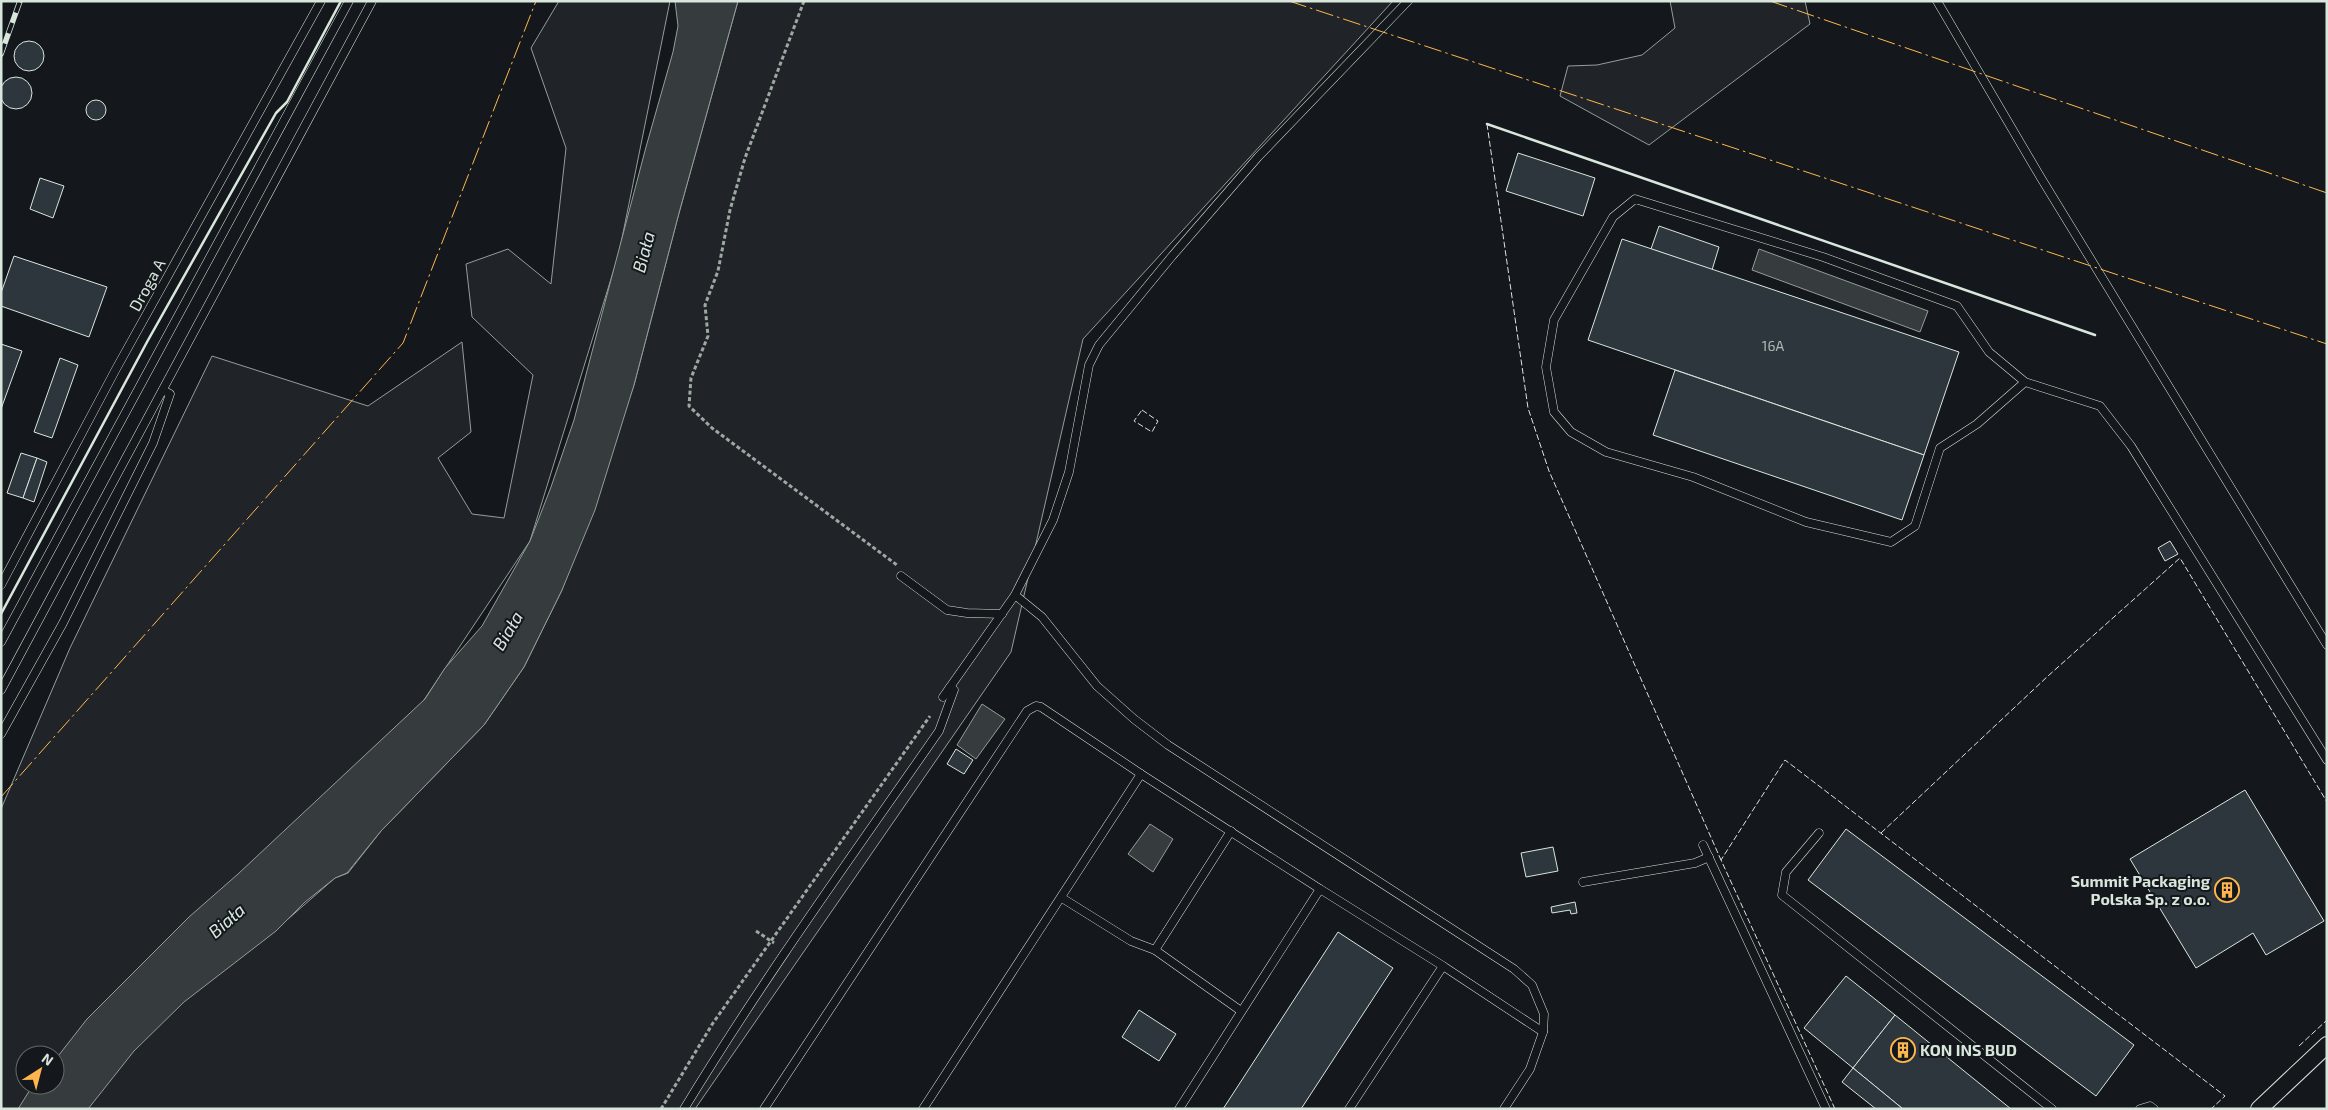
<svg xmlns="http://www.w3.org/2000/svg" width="2328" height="1110" font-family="'Exo 2',sans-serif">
<rect width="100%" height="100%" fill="#14181c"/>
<!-- green -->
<g fill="#202428" stroke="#939e99" fill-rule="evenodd">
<path d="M559,1H670L619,253L530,541L264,940L335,878L348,873L381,831L484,725L524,667L562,590L634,385L679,213L738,1H1393L1083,339L1011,652L695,1109H1V809L70,648L212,356L368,406L462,342L471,432L438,458L472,514L504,518L533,375L472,317L466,264L508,249L551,284L566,148L531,48ZM25,1055H55V1085H25Z"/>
<path d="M1670,1H1805L1810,24L1649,145L1560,96L1568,66L1597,65L1642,55L1675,28Z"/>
</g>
<!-- water -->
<g fill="#363b3e" stroke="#939e99">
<path d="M675,1H738L679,213L634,385L595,510L562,590L524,667L484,725L381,831L347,873L335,878L305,902L276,931L184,1002L134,1051L88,1109H18L33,1085H55V1060L87,1019L189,917L238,874L425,699L445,668L482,626L530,541L551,487L574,420L646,147L673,52L678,26Z"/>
<path d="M1759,249L1928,311L1920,332L1752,270Z"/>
<path d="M982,704L1005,719L976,759L957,745Z"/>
<path d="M1150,824L1173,839L1153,872L1128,854Z"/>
</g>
<!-- building -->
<g fill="#2c363c" stroke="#d8e6dc">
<circle cx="29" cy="56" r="15"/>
<circle cx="16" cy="93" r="16"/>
<circle cx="96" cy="110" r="10"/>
<path d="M1518,153L1595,178L1583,216L1506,191Z"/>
<path d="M40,178L64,186L53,218L30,209Z"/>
<path d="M1659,226L1719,247L1712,270L1651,249Z"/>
<path d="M1622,239L1959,352L1924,455L1588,340Z"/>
<path d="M14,256L107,287L89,337L1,306V293Z"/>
<path d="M1,344L22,351L1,409Z"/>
<path d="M60,358L78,365L52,438L34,432Z"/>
<path d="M1675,370L1924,455L1902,520L1653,435Z"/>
<path d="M21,453L37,458L23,498L7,493Z"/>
<path d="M37,458L47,462L34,502L23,498Z"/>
<path d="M2170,541L2178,554L2165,561L2158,548Z"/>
<path d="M956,749L973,760L964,774L947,764Z"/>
<path d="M2245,790L2324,921L2266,955L2253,933L2196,968L2130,859Z"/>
<path d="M1846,829L2134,1045L2096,1096L1808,880Z"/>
<path d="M1553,847L1558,871L1526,877L1521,853Z"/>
<path d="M1575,902L1577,913L1571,914L1570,910L1552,913L1551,907Z"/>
<path d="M1338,932L1393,968L1301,1109H1223Z"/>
<path d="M1846,976L1895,1015L1853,1068L1804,1028Z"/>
<path d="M1139,1010L1176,1034L1159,1061L1122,1037Z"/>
<path d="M1895,1015L1916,1032L2011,1109H1903L1853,1068Z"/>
<path d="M1853,1068L1903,1109H1876L1842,1082Z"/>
</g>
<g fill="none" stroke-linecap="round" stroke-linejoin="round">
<defs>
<g id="lane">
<path d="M1408,1L1258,157L1173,255L1099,345L1089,365L1069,472L1053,520L1015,595L1042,617L1097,686L1134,719L1168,745L1514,969L1532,985L1544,1014L1543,1032L1530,1069L1504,1109"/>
<path d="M1937,1L2041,178L2327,645"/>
<path d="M2025,382L1977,424L1940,448L1915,526L1891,542L1806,522L1693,477L1606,452L1571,432L1554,412L1546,367L1554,320L1613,217L1635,199L1823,257L1957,306L1989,352L2025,382L2100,406L2131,446L2327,760"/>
<path d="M901,576L947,610L967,613L1002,614"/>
<path d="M1,585L116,369L321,1"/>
<path d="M1,642L349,1"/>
<path d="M1,690L372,1"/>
<path d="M943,697L1015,595"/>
<path d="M1,734L63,623L153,443L170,394L163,390"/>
<path d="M1231,831L1155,950L1241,1011"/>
<path d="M1819,833L1786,872L1782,895L2052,1109"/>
<path d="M1703,845L1826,1109"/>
<path d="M1583,882L1695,863L1709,857"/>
<path d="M1062,898L1131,941L1155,950"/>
<path d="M1443,966L1543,1032"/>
<path d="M684,1109C763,979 852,856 939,731L954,690L950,687"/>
<path d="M764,1109L1027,711L1036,706L1041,707L1141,774"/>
<path d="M923,1109L1141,774L1320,889"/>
<path d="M1179,1109L1320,889L1443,966L1349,1109"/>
<path d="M2140,1109L2150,1106L2154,1109"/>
</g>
<path id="street" d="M2259,1109L2327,1045"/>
</defs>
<!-- lane casing -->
<use href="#lane" stroke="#d8e6dc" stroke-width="9"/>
<!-- street casing -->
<use href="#street" stroke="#d8e6dc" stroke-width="18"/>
<!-- path -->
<g stroke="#9da8a2" stroke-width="3" stroke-dasharray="4 2.5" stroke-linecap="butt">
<path d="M804,1L745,158L730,210L718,271L705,305L708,336L691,378L689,406L712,428L897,565"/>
<path d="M756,931L774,943"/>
<path d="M661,1109L713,1023L930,716"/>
</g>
<!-- lane -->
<use href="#lane" stroke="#14181c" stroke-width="8"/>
<!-- street -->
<use href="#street" stroke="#14181c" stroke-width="16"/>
<defs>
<path id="rail" d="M1,54L20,1"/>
</defs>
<!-- rail casing -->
<use href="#rail" stroke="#d8e6dc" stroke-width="5.5"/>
<!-- rail -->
<use href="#rail" stroke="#14181c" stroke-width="4" stroke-dasharray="11" stroke-linecap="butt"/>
<!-- fence -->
<g stroke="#d8e6dc" stroke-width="1" stroke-dasharray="6 2.5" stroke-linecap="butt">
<path d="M1487,124L1528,408L1549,471L1721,860"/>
<path d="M1142,410L1158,421L1152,432L1134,421Z"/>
<path d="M1881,833L2048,676L2180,558L2327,802"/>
<path d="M2299,1046L2327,1020"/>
<path d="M1835,1109L1721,860L1785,760L2225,1096L2211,1109"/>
</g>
<!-- wall -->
<g stroke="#d8e6dc" stroke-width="2.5">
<path d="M1487,124L2095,335"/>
<path d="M1,614L147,342L276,113L287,102L341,1"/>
</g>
<!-- power -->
<g stroke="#ffb74d" stroke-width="1" stroke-dasharray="18 4 2.5 4" stroke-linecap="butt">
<path d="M1289,1L2327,344"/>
<path d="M1770,1L2327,193"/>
<path d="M1,797L403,343L536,1"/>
</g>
</g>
<!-- icons -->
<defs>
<symbol id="building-ring" viewBox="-11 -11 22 22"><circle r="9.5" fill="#14181c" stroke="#ffb74d" stroke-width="1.5"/><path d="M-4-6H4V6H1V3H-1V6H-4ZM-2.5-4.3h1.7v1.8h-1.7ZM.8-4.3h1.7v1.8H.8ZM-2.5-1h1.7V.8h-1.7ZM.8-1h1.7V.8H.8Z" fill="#ffb74d"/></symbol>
</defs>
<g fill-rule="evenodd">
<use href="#building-ring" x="2213" y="876" width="28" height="28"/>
<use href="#building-ring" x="1889" y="1036" width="28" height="28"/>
</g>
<g text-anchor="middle" stroke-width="4" stroke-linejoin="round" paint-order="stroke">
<!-- number labels -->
<g font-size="14" fill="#adbab4">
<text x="1773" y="351">16A</text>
</g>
<!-- street labels -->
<g font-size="16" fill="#d8e6dc" stroke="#14181c">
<text transform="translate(147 285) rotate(-61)" y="6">Droga A</text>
</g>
<!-- poi labels -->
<g font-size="16" font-weight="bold" fill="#d8e6dc" stroke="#14181c" text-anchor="end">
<text x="2210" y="887">Summit Packaging<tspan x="2210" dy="18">Polska Sp. z o.o.</tspan></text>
<text x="1920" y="1056" text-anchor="start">KON INS BUD</text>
</g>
<!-- water labels -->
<g font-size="18" font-style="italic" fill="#d8e6dc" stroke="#14181c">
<text transform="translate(644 252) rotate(-75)" y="6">Biała</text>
<text transform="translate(508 631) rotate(-59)" y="6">Biała</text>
<text transform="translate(227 921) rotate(-41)" y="6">Biała</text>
</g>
</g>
<!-- border -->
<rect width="2328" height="1110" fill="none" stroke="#d8e6dc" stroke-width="5"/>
<!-- north arrow -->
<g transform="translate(40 1070) rotate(36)"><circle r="24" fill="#14181c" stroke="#626a69"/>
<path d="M0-4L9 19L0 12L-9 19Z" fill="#ffb74d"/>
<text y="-8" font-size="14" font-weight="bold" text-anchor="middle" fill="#d8e6dc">N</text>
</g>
</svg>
